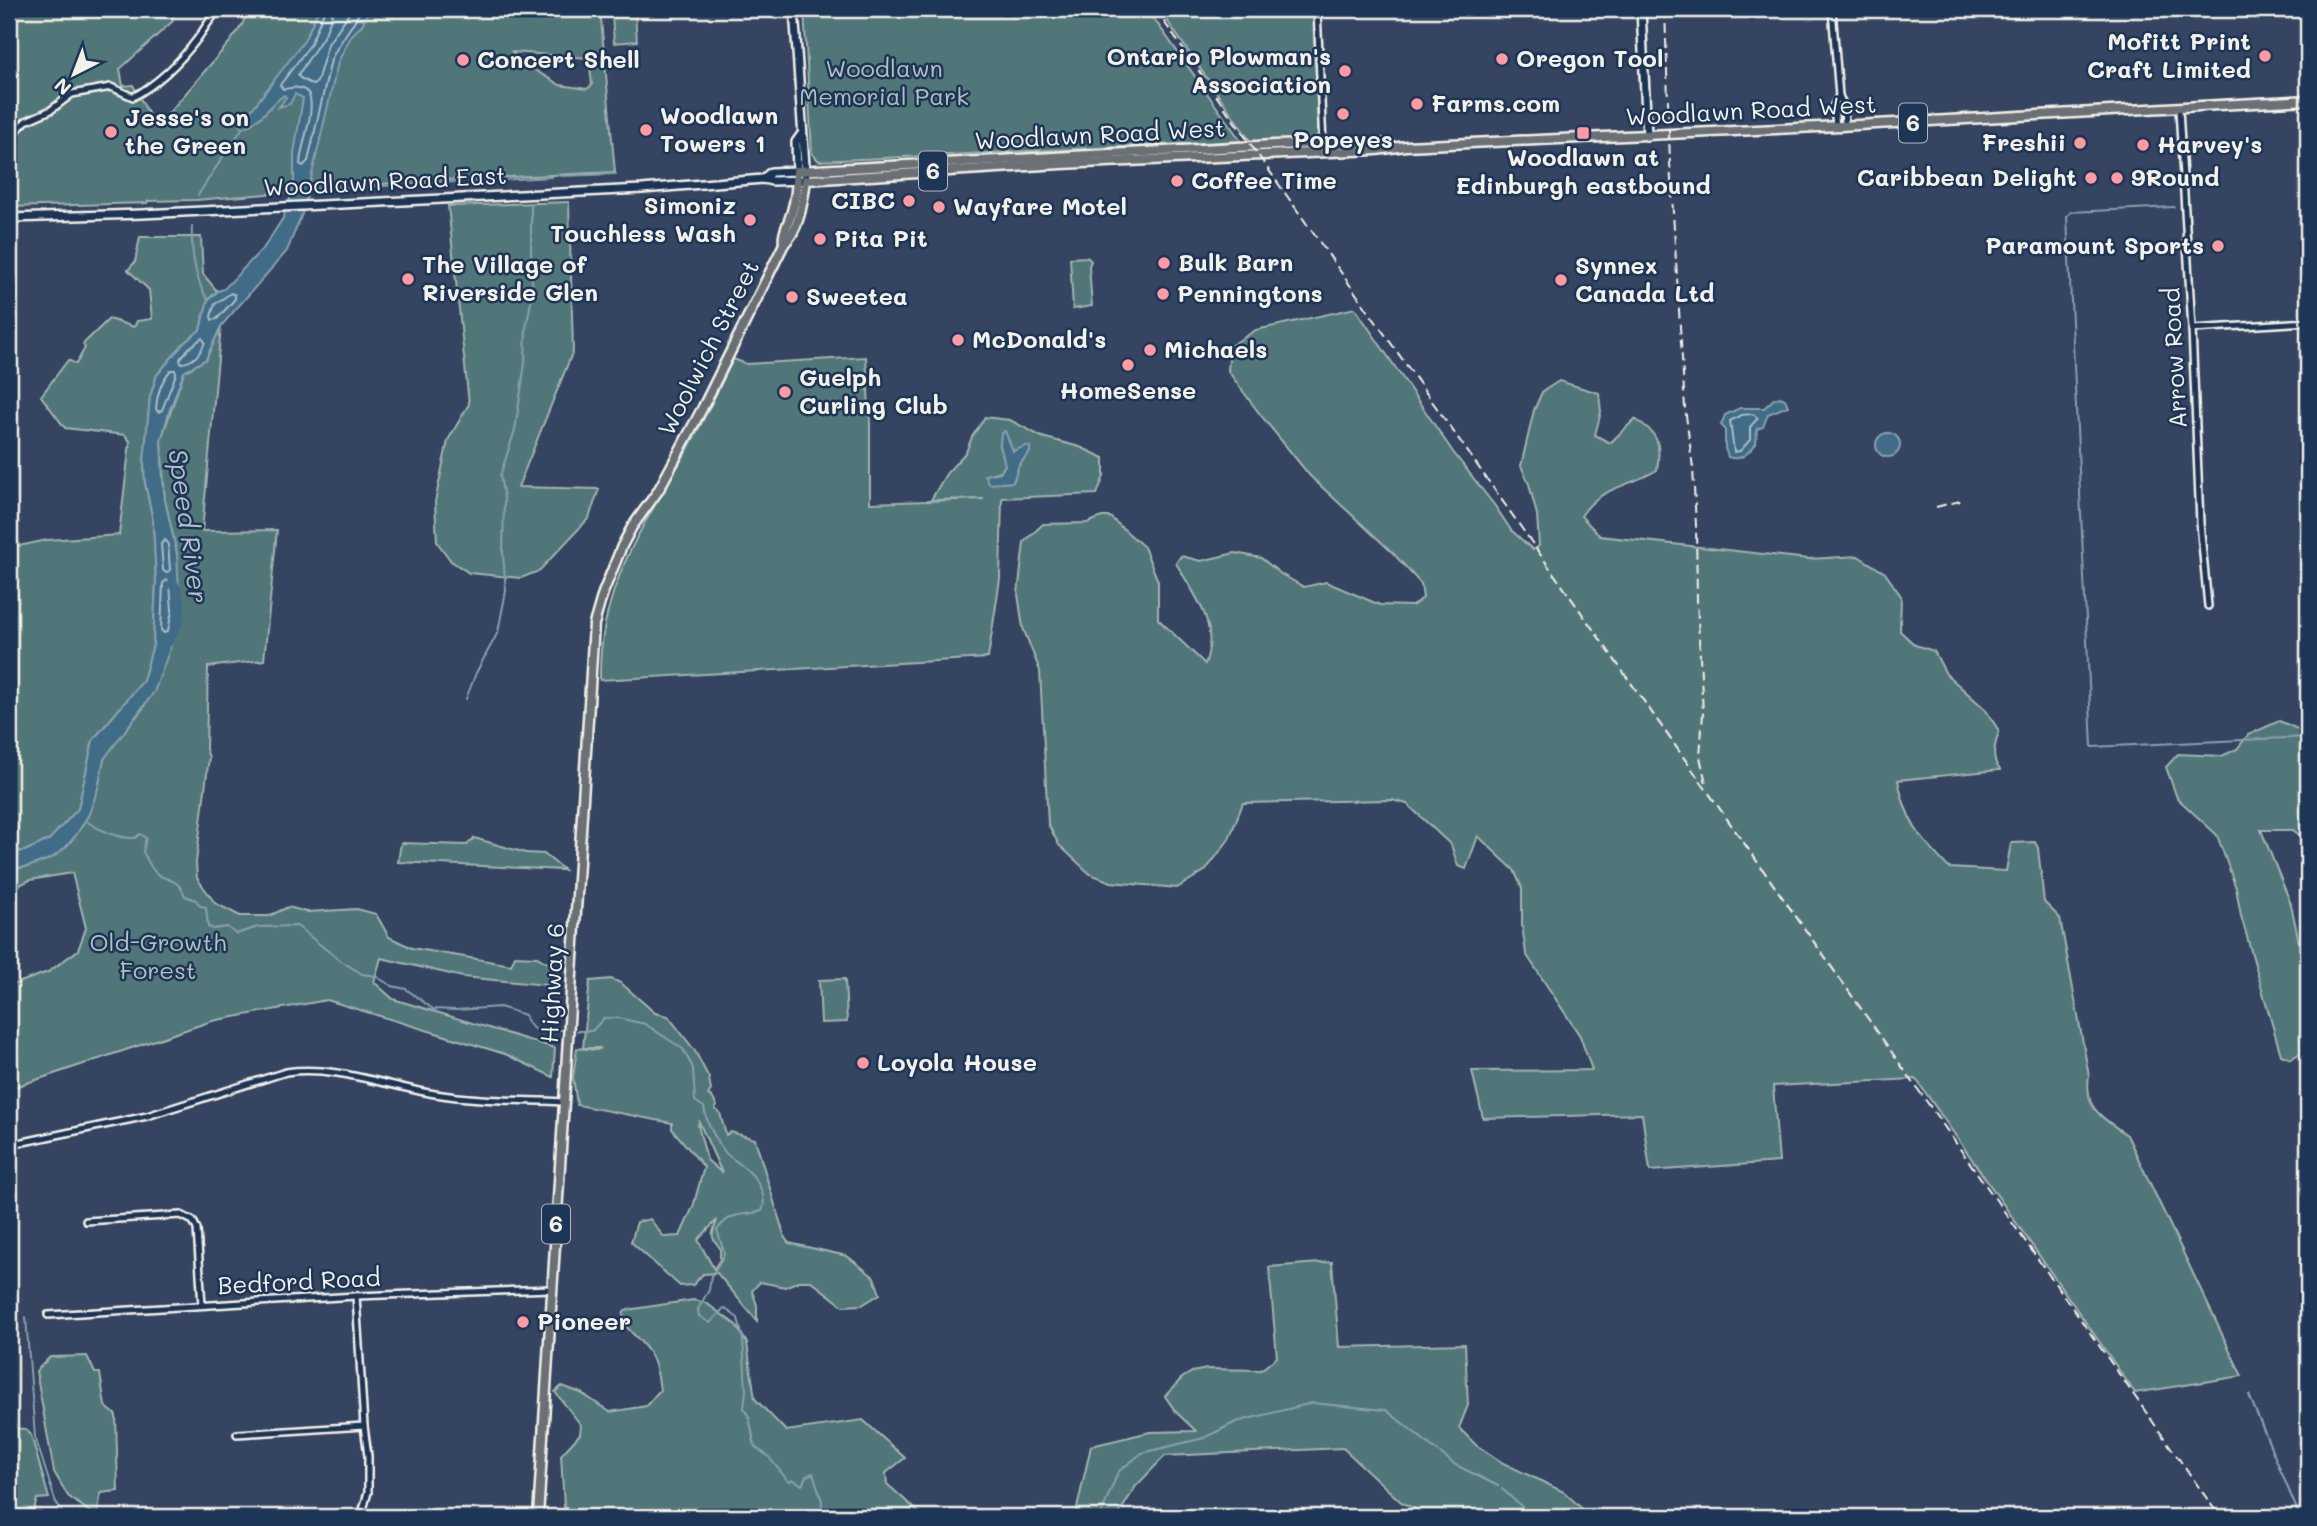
<svg xmlns="http://www.w3.org/2000/svg" width="2317" height="1526" font-family="Mali,sans-serif">
<rect width="100%" height="100%" fill="#344461"/>
<filter id="ink" filterUnits="userSpaceOnUse"><feTurbulence type="fractalNoise" baseFrequency=".0143" numOctaves="2"/><feDisplacementMap in="SourceGraphic" scale="14" xChannelSelector="R" yChannelSelector="G"/><feConvolveMatrix kernelMatrix="1 2 1 2 8 2 1 2 1" color-interpolation-filters="sRGB"/></filter>
<g filter="url(#ink)">
<!-- green -->
<g fill="#517679" stroke="#a2b4b0" stroke-width="2" fill-rule="evenodd">
<path d="M9,9H181L172,18L173,21L120,69L123,86L133,85L156,128L229,43L242,25L248,9H600L615,172L405,182L196,200L148,201L147,203L9,207ZM512,52L589,58L592,85L587,89L560,85L523,63Z"/>
<path d="M804,9H1147L1241,141L819,161L812,154Z"/>
<path d="M1159,9H1314L1318,134L1309,141L1251,142Z"/>
<path d="M635,13L637,41L614,43L612,15Z"/>
<path d="M569,202L573,351L518,487L599,489L589,518L539,571L521,578L469,573L451,561L437,542L435,502L448,440L469,404L448,206Z"/>
<path d="M140,237H201L203,274L217,291L208,300L200,330L184,343L157,375L150,397L144,462L145,483L153,520L156,582L153,645L143,681L93,740L78,809L49,840L25,851L9,852V548L47,540L119,535L130,441L125,435L65,428L41,396L68,360L76,364L85,348L83,344L109,319L134,327L137,321L152,319L149,290L128,270L135,262Z"/>
<path d="M1087,257L1091,261L1089,266L1092,306L1073,309L1070,258Z"/>
<path d="M1355,308L1453,452L1495,506L1511,530L1533,550L1539,546L1537,515L1529,484L1521,466L1534,410L1542,392L1559,381L1599,393L1601,412L1595,435L1610,443L1635,419C1659,433 1661,444 1657,470C1630,487 1600,486 1581,516L1600,536L1809,559L1858,556L1885,573L1901,596L1900,631L1915,645L1934,651L1946,674L1985,709L1999,731C1995,746 1990,757 2000,770L1898,780C1906,822 1920,838 1949,868L2006,871L2011,843L2035,842L2038,848L2044,902L2060,918L2089,1076C2084,1110 2102,1117 2127,1135L2242,1376L2135,1393L1916,1079L1773,1086L1779,1162L1650,1171L1642,1114L1483,1118L1472,1071L1592,1070L1580,1036L1526,954L1522,925V888L1514,870L1478,836L1466,869L1458,866L1451,845L1407,804L1392,800L1243,803L1229,839L1206,870L1177,888L1111,882L1090,874L1059,845L1048,824L1040,671L1023,628L1018,594L1024,542L1043,524L1087,523L1102,517H1110L1144,547L1158,581V619L1205,664C1220,623 1195,597 1176,563L1181,556L1201,561L1235,553L1261,558L1281,574L1304,587L1326,582L1380,605L1412,606L1423,598L1421,584L1393,553L1310,476L1259,413L1228,371L1230,346L1256,330Z"/>
<path d="M221,326L202,531L277,530L264,660L208,667L206,749L209,757L196,863L197,878L215,903L240,916H269L288,907L307,912L357,909L376,914L389,937L412,948L511,965L515,956L537,957L558,969L556,986L463,977L381,958L374,982L393,999L555,1048L553,1077L505,1054L327,1000L212,1021L9,1089V986L48,972L78,950L86,928L72,873L30,880L9,890V870L30,866L98,788L104,759L113,745L144,707L176,575L177,554L165,500L161,440L184,372L206,359Z"/>
<path d="M866,357L870,424V503L984,499L931,500L946,474L966,452L972,437L985,417L1010,420L1042,437L1080,447L1104,458V476L1097,494L1002,498L1000,579L988,658L600,680C598,587 644,525 688,449C704,420 718,389 733,359L747,364ZM1000,445L1013,451L1030,448V452L1019,465L1013,482L986,475L1001,471L1006,465Z"/>
<path d="M2279,721L2298,729L2308,742V842L2293,830H2261L2291,904L2308,985V1040L2306,1049L2291,1059L2281,1055L2241,916L2236,888L2217,835L2177,798L2166,767L2178,754L2222,756L2237,749L2248,735Z"/>
<path d="M474,838L526,853L544,854L564,870L398,862L401,843L467,845Z"/>
<path d="M611,979L621,983L655,1013L668,1016L695,1051L709,1078L711,1090L708,1095L712,1097L717,1106L715,1109L720,1113L726,1135L731,1132L755,1139L785,1238L789,1243L847,1256L874,1277L880,1294L862,1305L843,1306L811,1281H799L785,1287L760,1282L752,1291L757,1305V1321L717,1273L703,1274L693,1285L680,1286L631,1242L637,1222L650,1219L664,1237L680,1236L693,1207L704,1167L672,1129V1123L577,1105L573,1077L577,1048L597,1050L601,1048H583L590,981ZM699,1122L722,1173L707,1160L698,1125ZM717,1220C713,1234 708,1234 720,1248V1259L714,1269L698,1240Z"/>
<path d="M845,979L847,1022L821,1023L819,980Z"/>
<path d="M1332,1262L1339,1347L1465,1344L1468,1405L1459,1428L1476,1445L1503,1463L1564,1492L1591,1517H1429L1401,1502L1343,1448L1165,1456L1136,1486L1117,1517H1075L1091,1446L1150,1432L1196,1431L1176,1412L1165,1396L1182,1378L1192,1372L1207,1369L1261,1370L1277,1357L1269,1267Z"/>
<path d="M693,1300L706,1303L736,1325L747,1343L755,1399L786,1431L863,1420L905,1458L886,1473L887,1484L924,1517H568L569,1509L564,1507L561,1455L580,1434L581,1425L555,1392L562,1386L581,1393L610,1412L646,1406L660,1390C655,1350 648,1351 624,1324L623,1313L627,1310Z"/>
<path d="M87,1356L95,1373H100L105,1406L116,1415L118,1491L101,1493L97,1517L68,1496L54,1472L36,1371L50,1357Z"/>
<path d="M9,1428L26,1429L31,1435L49,1498L37,1499L32,1517H9Z"/>
</g>
<!-- water -->
<g fill="#416c88" stroke="#89a1ae" stroke-width="2">
<path d="M319,9H369L362,25L351,36L338,62L304,209L287,251L221,326L206,359L184,372L169,412L161,441L163,480L165,500L177,554L180,612L170,649L154,692L104,759L98,788L89,814L77,834L66,847L52,858L30,866L9,870V852L25,851L49,840L78,809L93,740L143,681L153,645L156,582L153,520L145,483L144,462L150,397L157,375L184,343L200,330L208,300L218,291L224,289L265,246L283,218L294,187V153L303,98L295,94L290,104L279,107L286,97L284,95C269,106 261,122 242,128L240,125L304,41Z"/>
<path d="M1780,397L1785,399L1788,406L1768,414L1763,427L1757,429L1756,444C1748,453 1741,462 1728,457L1725,448V429L1721,425L1725,415L1740,408H1764L1774,399Z"/>
<path d="M1005,431L1013,451L1026,446L1030,447V452L1019,465L1013,482L990,484L987,481L986,475L1001,472L1005,465L1000,445L1001,434Z"/>
<circle cx="1888" cy="445" r="12"/>
</g>
<g fill="none" stroke-linecap="round" stroke-linejoin="round">
<!-- shore -->
<g stroke="#acbcc2" stroke-width="2">
<path d="M325,9L310,45L280,85L283,89C289,89 293,86 299,88C304,89 309,92 310,98C314,116 301,144 300,164L303,166L308,161L331,60C339,41 353,27 361,9"/>
<path d="M334,9L325,34L298,75L300,78L313,85L317,82L328,44L352,9"/>
<path d="M231,293L235,295V299L217,319L212,320L211,316L215,304Z"/>
<path d="M202,338L205,342C201,353 193,363 181,363L180,359L189,348Z"/>
<path d="M171,370H175L176,374L162,410L158,412L156,409C157,394 161,381 171,370Z"/>
<path d="M1753,414L1758,418L1750,427V440L1740,451L1734,452L1730,421L1741,415Z"/>
<path d="M165,540L168,543L170,570L166,573L163,570L161,544Z"/>
<path d="M167,580L170,583L172,611L168,631L164,633L161,630L163,583Z"/>
</g>
<!-- stream -->
<g stroke="#89a1ae" stroke-width="2">
<path d="M236,138L243,127"/>
<path d="M561,176L616,174"/>
<path d="M307,182L314,188"/>
<path d="M468,182L552,177"/>
<path d="M326,189L456,182"/>
<path d="M198,195L232,143"/>
<path d="M2174,207L2071,212L2067,216L2092,747L2308,737"/>
<path d="M192,226C191,253 194,278 208,300"/>
<path d="M466,699L476,673L498,632L506,591L503,554L504,498L500,476L515,430L525,363L526,328L533,291L531,272V203"/>
<path d="M86,821C99,830 119,839 135,838L140,834L146,838L143,852C147,858 150,867 155,872C166,883 177,875 185,896L196,900L200,906L206,907L208,927L214,929L227,927L236,934L258,927L297,926L338,959L362,974L375,976L392,986L406,989L433,1009L456,1010L500,1007L525,1015C534,1039 542,1028 561,1030"/>
<path d="M577,1031H592L604,1018H618L645,1024L683,1049L693,1068L695,1101L704,1107C706,1122 715,1138 724,1151C729,1158 739,1162 745,1168C757,1178 768,1196 762,1211C740,1217 733,1210 717,1230L724,1252L723,1257L711,1276L709,1290L698,1309L699,1316L710,1323L724,1308L738,1318L743,1339L746,1390L744,1408L749,1417L755,1447L768,1456L788,1481L794,1480L802,1485L806,1476L813,1473L822,1501L821,1517"/>
<path d="M26,1317L35,1437L55,1500L64,1517"/>
<path d="M2249,1395L2300,1517"/>
<path d="M1502,1489L1533,1517"/>
<path d="M1100,1517L1118,1472L1142,1453L1204,1438L1236,1422L1312,1403L1386,1410L1454,1464L1498,1486"/>
</g>
<!-- river -->
<path stroke="#416c88" stroke-width="10" d="M167,643C182,621 185,607 173,583"/>
<defs>
<g id="street">
<path d="M1317,9L1323,145"/>
<path d="M1832,9L1839,96L1844,106L1845,126"/>
<path d="M2179,109L2192,329L2200,523L2208,606"/>
<path d="M1836,127L1834,105L1839,96"/>
<path d="M9,138L26,121L51,110L72,94L111,87L133,97C159,83 180,62 198,38C206,27 210,17 221,9"/>
<path d="M2192,329L2308,322"/>
<path d="M9,1145L147,1116L286,1072C337,1065 385,1086 435,1094C477,1101 522,1100 565,1102"/>
<path d="M86,1221L181,1215L193,1221L197,1229L202,1305"/>
<path d="M356,1296L364,1426L368,1456V1492L361,1517"/>
<path d="M48,1315L356,1296L552,1289"/>
<path d="M237,1434L364,1426"/>
</g>
<g id="secondary">
<path d="M1641,9L1647,136"/>
<path d="M763,179L771,172L797,171L796,142L801,135"/>
<path d="M9,218L142,214L642,189L763,179L772,181L806,180L794,9"/>
</g>
<g id="primary">
<path d="M784,244C782,232 789,223 792,211C796,198 797,184 797,171L1274,145L1353,143L1389,144"/>
<path d="M538,1517L594,624L603,593L622,546L632,527L658,491L703,407L784,244C800,229 803,200 806,180L1061,164L1376,150L1406,146L1840,126L2308,100"/>
</g>
</defs>
<!-- street casing -->
<use href="#street" stroke="#f4f1e8" stroke-width="10"/>
<!-- secondary casing -->
<use href="#secondary" stroke="#f4f1e8" stroke-width="12"/>
<!-- primary casing -->
<use href="#primary" stroke="#f4f1e8" stroke-width="13"/>
<!-- street -->
<use href="#street" stroke="#1d3557" stroke-width="5"/>
<!-- secondary -->
<use href="#secondary" stroke="#1d3557" stroke-width="7"/>
<!-- primary -->
<use href="#primary" stroke="#6a7074" stroke-width="8"/>
<!-- rail -->
<g stroke="#f4f1e8" stroke-width="2" stroke-dasharray="10 5" stroke-linecap="butt">
<path d="M1155,9L2220,1517"/>
<path d="M1665,9L1670,163L1685,408L1693,468L1696,526L1697,600L1703,713L1700,757L1706,783"/>
<path d="M1936,507L1964,500"/>
</g>
</g>
</g>
<!-- markers -->
<g fill="#ff9aa2" stroke="#1d3557" stroke-width="2.5">
<circle cx="2265" cy="56" r="7"/>
<circle cx="1502" cy="59" r="7"/>
<circle cx="463" cy="60" r="7"/>
<circle cx="1345" cy="71" r="7"/>
<circle cx="1417" cy="104" r="7"/>
<circle cx="1343" cy="114" r="7"/>
<circle cx="646" cy="130" r="7"/>
<circle cx="111" cy="132" r="7"/>
<rect x="1576" y="126" width="14" height="14" rx="3.5"/>
<circle cx="2080" cy="143" r="7"/>
<circle cx="2143" cy="145" r="7"/>
<circle cx="2091" cy="178" r="7"/>
<circle cx="2117" cy="178" r="7"/>
<circle cx="1177" cy="181" r="7"/>
<circle cx="909" cy="201" r="7"/>
<circle cx="939" cy="207" r="7"/>
<circle cx="750" cy="220" r="7"/>
<circle cx="820" cy="239" r="7"/>
<circle cx="2218" cy="246" r="7"/>
<circle cx="1164" cy="263" r="7"/>
<circle cx="408" cy="279" r="7"/>
<circle cx="1561" cy="280" r="7"/>
<circle cx="1163" cy="294" r="7"/>
<circle cx="792" cy="297" r="7"/>
<circle cx="958" cy="340" r="7"/>
<circle cx="1150" cy="350" r="7"/>
<circle cx="1128" cy="365" r="7"/>
<circle cx="785" cy="392" r="7"/>
<circle cx="863" cy="1063" r="7"/>
<circle cx="523" cy="1322" r="7"/>
</g>
<g text-anchor="middle" stroke-width="5" stroke-linejoin="round" paint-order="stroke">
<!-- shield labels -->
<g fill="#1d3557" stroke="#b4b9bc" stroke-width="2">
<rect x="1899" y="103.5" width="28" height="39" rx="5"/>
<rect x="919" y="151.5" width="28" height="39" rx="5"/>
<rect x="542" y="1204.5" width="28" height="39" rx="5"/>
</g>
<g font-size="23" font-weight="bold" fill="#f4f1e8">
<text x="1913" y="131">6</text>
<text x="933" y="179">6</text>
<text x="556" y="1232">6</text>
</g>
<!-- poi labels -->
<g font-size="24" font-weight="bold" fill="#f4f1e8" stroke="#1d3557" text-anchor="start">
<text x="2251" y="50" text-anchor="end">Mofitt Print<tspan x="2251" dy="28">Craft Limited</tspan></text>
<text x="1331" y="65" text-anchor="end">Ontario Plowman's<tspan x="1331" dy="28">Association</tspan></text>
<text x="1516" y="67">Oregon Tool</text>
<text x="477" y="68">Concert Shell</text>
<text x="1431" y="112">Farms.com</text>
<text x="660" y="124">Woodlawn<tspan x="660" dy="28">Towers 1</tspan></text>
<text x="125" y="126">Jesse's on<tspan x="125" dy="28">the Green</tspan></text>
<text x="1343" y="148" text-anchor="middle">Popeyes</text>
<text x="2066" y="151" text-anchor="end">Freshii</text>
<text x="2157" y="153">Harvey's</text>
<text x="1583" y="166" text-anchor="middle">Woodlawn at<tspan x="1583" dy="28">Edinburgh eastbound</tspan></text>
<text x="2077" y="186" text-anchor="end">Caribbean Delight</text>
<text x="2131" y="186">9Round</text>
<text x="1191" y="189">Coffee Time</text>
<text x="895" y="209" text-anchor="end">CIBC</text>
<text x="736" y="214" text-anchor="end">Simoniz<tspan x="736" dy="28">Touchless Wash</tspan></text>
<text x="953" y="215">Wayfare Motel</text>
<text x="834" y="247">Pita Pit</text>
<text x="2204" y="254" text-anchor="end">Paramount Sports</text>
<text x="1178" y="271">Bulk Barn</text>
<text x="422" y="273">The Village of<tspan x="422" dy="28">Riverside Glen</tspan></text>
<text x="1575" y="274">Synnex<tspan x="1575" dy="28">Canada Ltd</tspan></text>
<text x="1177" y="302">Penningtons</text>
<text x="806" y="305">Sweetea</text>
<text x="972" y="348">McDonald's</text>
<text x="1164" y="358">Michaels</text>
<text x="799" y="386">Guelph<tspan x="799" dy="28">Curling Club</tspan></text>
<text x="1128" y="399" text-anchor="middle">HomeSense</text>
<text x="877" y="1071">Loyola House</text>
<text x="537" y="1330">Pioneer</text>
</g>
<!-- park labels -->
<g font-size="24" fill="#b3c0bc" stroke="#1d3557">
<text x="884" y="77">Woodlawn<tspan x="884" dy="28">Memorial Park</tspan></text>
<text x="158" y="951">Old-Growth<tspan x="158" dy="28">Forest</tspan></text>
</g>
<!-- street labels -->
<g font-size="24" fill="#f4f1e8" stroke="#1d3557">
<text transform="translate(1751 111) rotate(-3)" y="8">Woodlawn Road West</text>
<text transform="translate(1100 135) rotate(-3)" y="8">Woodlawn Road West</text>
<text transform="translate(385 182) rotate(-3)" y="8">Woodlawn Road East</text>
<text transform="translate(709 348) rotate(-63)" y="8">Woolwich Street</text>
<text transform="translate(2175 358) rotate(-93)" y="8">Arrow Road</text>
<text transform="translate(553 983) rotate(-87)" y="8">Highway 6</text>
<text transform="translate(299 1282) rotate(-3)" y="8">Bedford Road</text>
</g>
<!-- water labels -->
<g font-size="26" font-style="italic" fill="#b5c2c6" stroke="#1d3557">
<text transform="translate(188 526) rotate(82)" y="9">Speed River</text>
</g>
</g>
<!-- margin -->
<rect width="2317" height="1526" fill="none" stroke="#1d3557" stroke-width="35"/>
<rect x="18" y="18" width="2282" height="1491" fill="none" stroke="#f4f1e8" stroke-width="2.5" filter="url(#ink)"/>
<!-- north arrow -->
<g transform="translate(74 74) rotate(222)" stroke="#1d3557" stroke-width="5" paint-order="stroke">
<path d="M0-5L12 26L0 18L-12 26Z" fill="#f4f1e8"/>
<text y="-10" font-size="19" font-weight="bold" text-anchor="middle" fill="#f4f1e8">N</text>
</g>
</svg>
